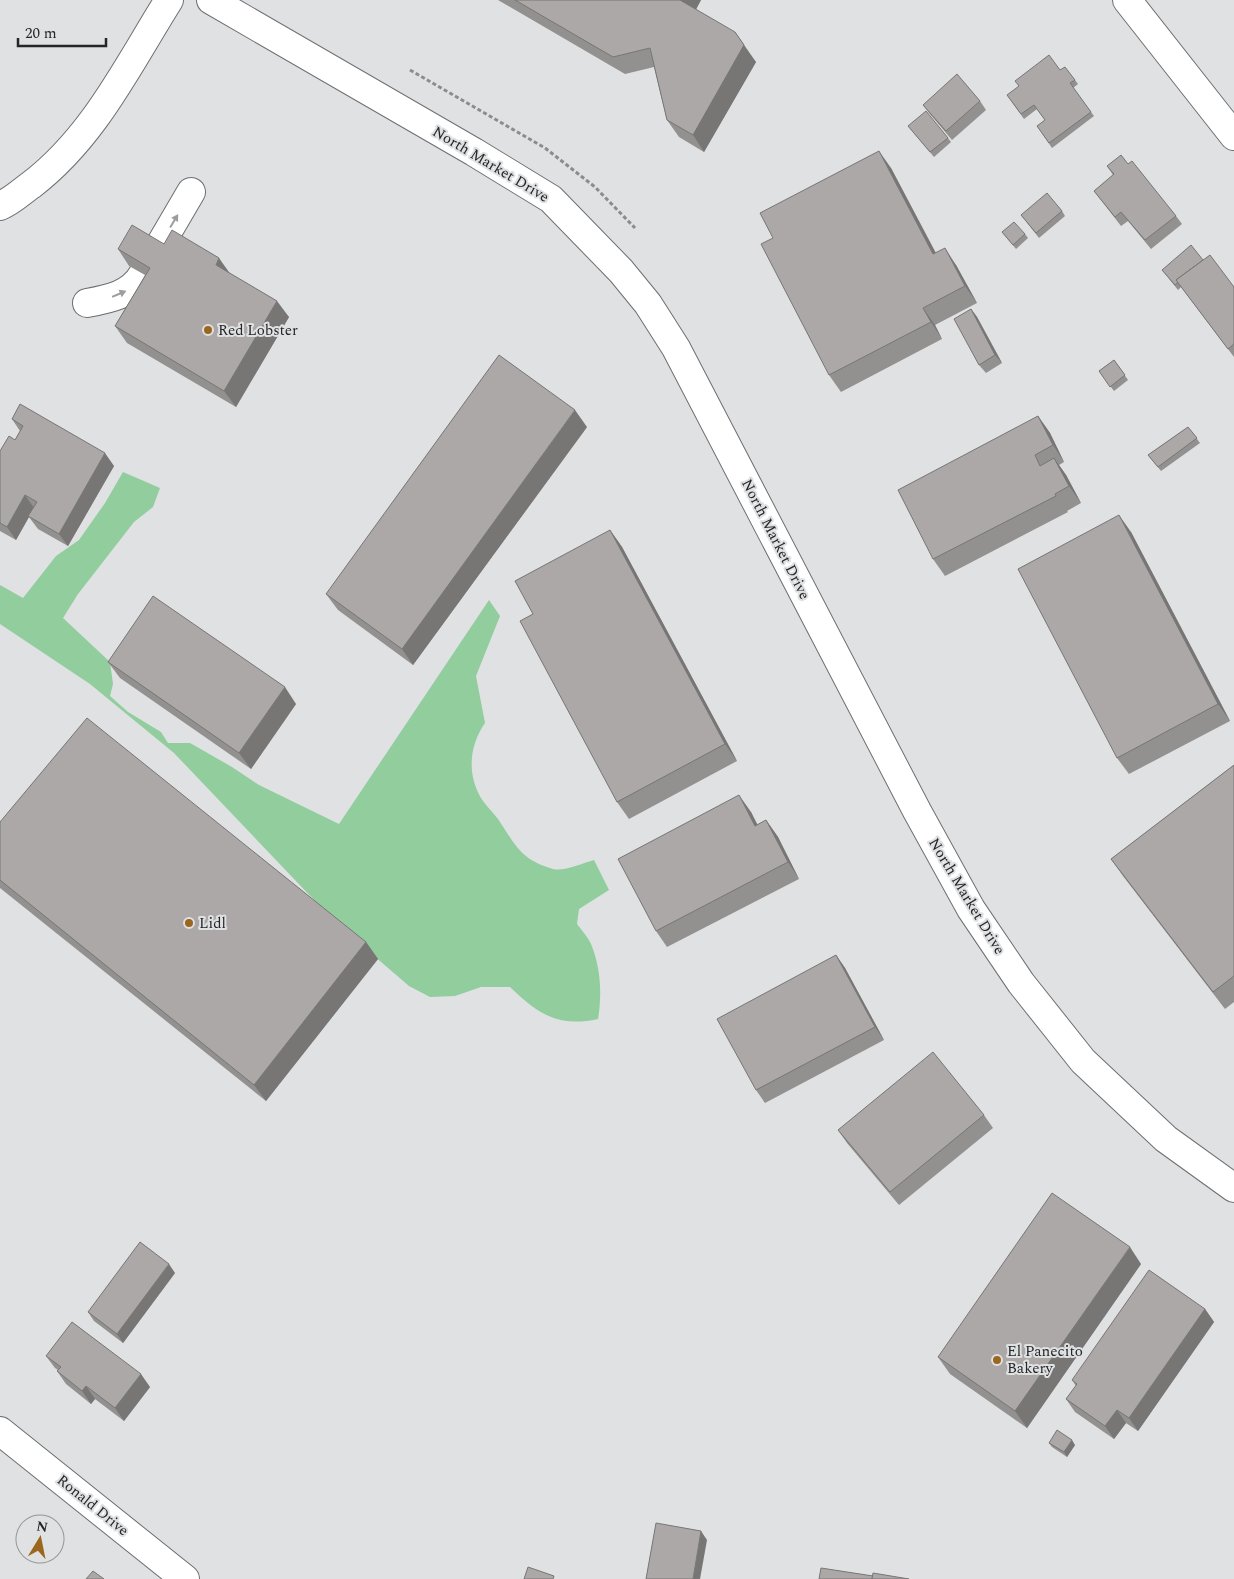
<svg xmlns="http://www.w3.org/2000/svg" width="1234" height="1579" font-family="Spectral,serif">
<rect width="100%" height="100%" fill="#dfe1e3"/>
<!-- green -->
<path fill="#91cd9d" d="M123,472L160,488L153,507L134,522L78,594L63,618L110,662L113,684L110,696L128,712L161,732L168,743H190L232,767L259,785L339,824L489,600L500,616L476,676L485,723C469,746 467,774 481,798C486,806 493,812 498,819C515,844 520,860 553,869C563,872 583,863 594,860L609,890L579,909L577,924C582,931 588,937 591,944C601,968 602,995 598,1019C558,1028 537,1013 510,987H481L455,996L430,997L409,986L337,924L174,753L90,684L0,624V585L23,598L56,556L79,540L105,503Z"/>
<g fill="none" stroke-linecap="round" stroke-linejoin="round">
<defs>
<g id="minor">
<path d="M211,0L474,152L551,199L621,271L648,304L676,348L917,811L971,909L1021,983L1083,1061L1166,1139L1234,1188"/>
<path d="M1127,0L1234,136"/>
<path d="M0,206C12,201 21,192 31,185C94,137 128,65 169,0"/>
<path d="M157,250L191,192"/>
<path d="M87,303C109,299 131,295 143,274"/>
<path d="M0,1431L185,1579"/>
</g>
</defs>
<!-- minor casing -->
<use href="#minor" stroke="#6e6f71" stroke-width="30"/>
<!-- path -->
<path stroke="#8a8c8d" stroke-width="3" stroke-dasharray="4 2.5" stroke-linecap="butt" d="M410,70L545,148L595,187L635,228"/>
<!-- minor -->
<use href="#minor" stroke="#fff" stroke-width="28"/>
</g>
<!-- wall -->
<g fill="#939090">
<path d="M498,0H701L696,9L756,62L704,152L679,137L667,120L654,67L625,74Z"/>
<path d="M1060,70L1075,80L1078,84L1073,88L1094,116L1052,148L1037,126L1045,120L1037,109L1024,119L1007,95Z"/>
<path d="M980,101L986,110L952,140L929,113L923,105Z"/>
<path d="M908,126L948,138L951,142L934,157Z"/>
<path d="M1128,164L1176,216L1182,224L1151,249L1128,221L1121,226L1094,191L1113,175L1107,166Z"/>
<path d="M891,168L936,253L956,265L977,303L935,325L942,339L841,392L829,375L773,238Z"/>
<path d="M1062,211L1065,216L1039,238L1021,215Z"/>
<path d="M1002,232L1025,234L1028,238L1016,249Z"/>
<path d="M164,244L229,273L289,317L236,407L127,343L115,326L145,275L129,266L118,249Z"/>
<path d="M1203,260L1234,287V357L1181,287L1178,290L1162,270Z"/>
<path d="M971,309L977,317L1002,363L986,373L979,365Z"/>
<path d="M1114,360L1128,380L1114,391L1099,371Z"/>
<path d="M1038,416L1050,433L1064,462L1059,465L1066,475L1081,503L1067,511L1068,512L945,576L933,559Z"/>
<path d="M12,419L114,466L68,546L38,529L29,517L16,540L0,531V451L15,440L20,431Z"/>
<path d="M587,427L413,665L338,610L326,594Z"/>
<path d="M1188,427L1200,443L1161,471L1148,455Z"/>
<path d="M610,530L622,547L737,761L629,819L617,802L533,614Z"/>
<path d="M1131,532L1230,721L1129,774L1117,758Z"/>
<path d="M108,662L296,704L251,769L120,678Z"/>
<path d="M1234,765V1002L1225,1009L1123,876L1111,859Z"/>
<path d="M751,812L757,825L766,820L778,837L799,879L667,947L656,931Z"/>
<path d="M0,822L366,942L378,959L266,1101L0,888Z"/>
<path d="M836,955L845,968L884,1040L765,1103L756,1090Z"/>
<path d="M984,1115L993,1128L899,1205L847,1143L838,1130Z"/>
<path d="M1141,1264L1027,1428L950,1374L938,1357Z"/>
<path d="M175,1273L123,1343L94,1321L88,1312Z"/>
<path d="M1205,1309L1214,1322L1138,1431L1126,1423L1114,1439L1075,1412L1066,1399L1076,1386L1072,1380Z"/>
<path d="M46,1356L150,1387L124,1421L95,1399L91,1404L66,1384L57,1371L58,1370L55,1368Z"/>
<path d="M1049,1443L1075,1445L1067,1457L1052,1447Z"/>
</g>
<!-- shaded-wall -->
<g fill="#787675">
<path d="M680,0H701L692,17Z"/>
<path d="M735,32L756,62L704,152L693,135Z"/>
<path d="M879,151L891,168L945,271L933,254Z"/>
<path d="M945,248L956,265L977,303L965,286Z"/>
<path d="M219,258L231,275L216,265Z"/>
<path d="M277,301L289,317L236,407L224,391Z"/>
<path d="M923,308L935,325L942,339L931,322Z"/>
<path d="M971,309L977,317L1002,363L995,355Z"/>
<path d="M575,410L587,427L413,665L402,649Z"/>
<path d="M1038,416L1050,433L1064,462L1053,445Z"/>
<path d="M105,453L114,466L68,546L59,534Z"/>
<path d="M1054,458L1066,475L1081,503L1069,486Z"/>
<path d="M25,495L34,508L16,540L7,527Z"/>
<path d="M1119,515L1131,532L1230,721L1218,704Z"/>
<path d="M610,530L622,547L737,761L725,744Z"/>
<path d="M285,687L296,704L251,769L239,753Z"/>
<path d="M739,795L751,812L767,843L755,826Z"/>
<path d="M766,820L778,837L799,879L788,862Z"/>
<path d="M366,942L378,959L266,1101L254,1085Z"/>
<path d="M836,955L845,968L884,1040L875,1027Z"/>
<path d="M1130,1247L1141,1264L1027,1428L1015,1411Z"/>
<path d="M169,1264L175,1273L123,1343L117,1334Z"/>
<path d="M1205,1309L1214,1322L1138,1431L1129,1418Z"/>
<path d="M141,1374L150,1387L124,1421L115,1408Z"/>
<path d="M86,1386L95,1399L91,1404L82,1391Z"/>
<path d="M1117,1410L1126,1423L1114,1439L1105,1426Z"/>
<path d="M1072,1440L1075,1445L1067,1457L1064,1452Z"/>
<path d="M701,1531L707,1540L700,1579H693Z"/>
</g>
<!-- building -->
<g fill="#aba8a7" stroke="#787675">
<path d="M515,0H680L735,32L744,45L693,135L667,120L650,48L613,57Z"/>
<path d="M1049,55L1060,70L1065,67L1075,80L1070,83L1091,112L1049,143L1037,126L1045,120L1034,105L1021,114L1007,95L1019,86L1015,81Z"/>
<path d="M957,74L980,101L946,131L923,105Z"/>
<path d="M926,111L948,138L930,152L908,126Z"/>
<path d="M879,151L933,254L945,248L965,286L923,308L931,322L829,375L761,244L773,238L760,213Z"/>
<path d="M1121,155L1128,164L1132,161L1176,216L1145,240L1121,212L1115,217L1094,191L1114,174L1107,166Z"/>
<path d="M1047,193L1062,211L1036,233L1021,215Z"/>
<path d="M1014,222L1025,234L1013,245L1002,232Z"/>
<path d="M132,225L164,244L172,230L219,258L216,265L277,301L224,391L115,326L150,268L118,249Z"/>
<path d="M1191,245L1203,260L1176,280L1178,282L1175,285L1162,270Z"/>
<path d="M1210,255L1234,287V344L1228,349L1176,280Z"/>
<path d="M971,309L995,355L979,365L954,319Z"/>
<path d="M499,355L575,410L402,649L326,594Z"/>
<path d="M1114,360L1125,375L1110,387L1099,371Z"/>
<path d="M20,404L105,453L59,534L28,516L37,502L25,495L7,527L0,523V451L9,436L15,440L23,426L12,419Z"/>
<path d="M1038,416L1053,445L1035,455L1040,466L1054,458L1069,486L1055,494L1056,496L933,559L898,490Z"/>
<path d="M1188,427L1197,438L1158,467L1148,455Z"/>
<path d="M1119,515L1218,704L1117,758L1018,569Z"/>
<path d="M610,530L725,744L617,802L520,621L533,614L515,581Z"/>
<path d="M153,596L285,687L239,753L108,662Z"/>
<path d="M87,718L366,942L254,1085L0,880V822Z"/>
<path d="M1234,765V976L1213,992L1111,859Z"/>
<path d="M739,795L755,826L766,820L788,862L656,931L618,859Z"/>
<path d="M836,955L875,1027L756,1090L717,1019Z"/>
<path d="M933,1052L984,1115L890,1192L838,1130Z"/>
<path d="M1052,1193L1130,1247L1015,1411L938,1357Z"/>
<path d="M140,1242L169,1264L117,1334L88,1312Z"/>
<path d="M1149,1270L1205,1309L1129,1418L1117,1410L1105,1426L1066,1399L1077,1384L1072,1380Z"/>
<path d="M72,1322L141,1374L115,1408L86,1386L82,1391L57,1371L61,1367L46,1356Z"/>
<path d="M1057,1430L1072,1440L1064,1452L1049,1443Z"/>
<path d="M656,1523L701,1531L693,1579H646Z"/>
<path d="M528,1567L554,1576L553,1579H524Z"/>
<path d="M821,1568L873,1576L872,1579H819Z"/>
<path d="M93,1571L104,1579H86Z"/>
<path d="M873,1573L909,1579H872Z"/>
</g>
<!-- one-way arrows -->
<defs><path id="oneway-solid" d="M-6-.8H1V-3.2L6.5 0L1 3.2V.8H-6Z" transform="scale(1.25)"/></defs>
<g fill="#9d9d9d">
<use href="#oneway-solid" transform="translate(174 221) rotate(-59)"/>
<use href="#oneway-solid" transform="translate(119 294) rotate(-23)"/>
</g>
<!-- markers -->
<g fill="#9b661d" stroke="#dfe1e3" stroke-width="2">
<circle cx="208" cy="330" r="5"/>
<circle cx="189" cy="923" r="5"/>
<circle cx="997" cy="1360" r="5"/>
</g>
<g text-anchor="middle" stroke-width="4" stroke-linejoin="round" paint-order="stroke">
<!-- street labels -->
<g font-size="15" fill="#252626" stroke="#dfe1e3">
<text transform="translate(491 164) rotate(31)" y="5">North Market Drive</text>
<text transform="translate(776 539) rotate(63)" y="5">North Market Drive</text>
<text transform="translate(967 896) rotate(59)" y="5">North Market Drive</text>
<text transform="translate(93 1505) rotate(39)" y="5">Ronald Drive</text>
</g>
<!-- poi labels -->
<g font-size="15" fill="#252626" stroke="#dfe1e3" text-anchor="start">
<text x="218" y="335">Red Lobster</text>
<text x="199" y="928">Lidl</text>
<text x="1007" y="1356">El Panecito<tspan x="1007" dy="17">Bakery</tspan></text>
</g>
</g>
<!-- north arrow -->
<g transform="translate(40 1539) rotate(10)"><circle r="24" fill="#dfe1e3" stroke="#959697"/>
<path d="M0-4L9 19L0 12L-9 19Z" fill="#9b661d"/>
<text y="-8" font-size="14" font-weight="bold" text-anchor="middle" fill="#252626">N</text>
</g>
<!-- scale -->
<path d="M18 38v8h88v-8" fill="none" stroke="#252626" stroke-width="2.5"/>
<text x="25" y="38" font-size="15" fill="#252626" stroke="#dfe1e3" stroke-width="4" paint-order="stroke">20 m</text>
</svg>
